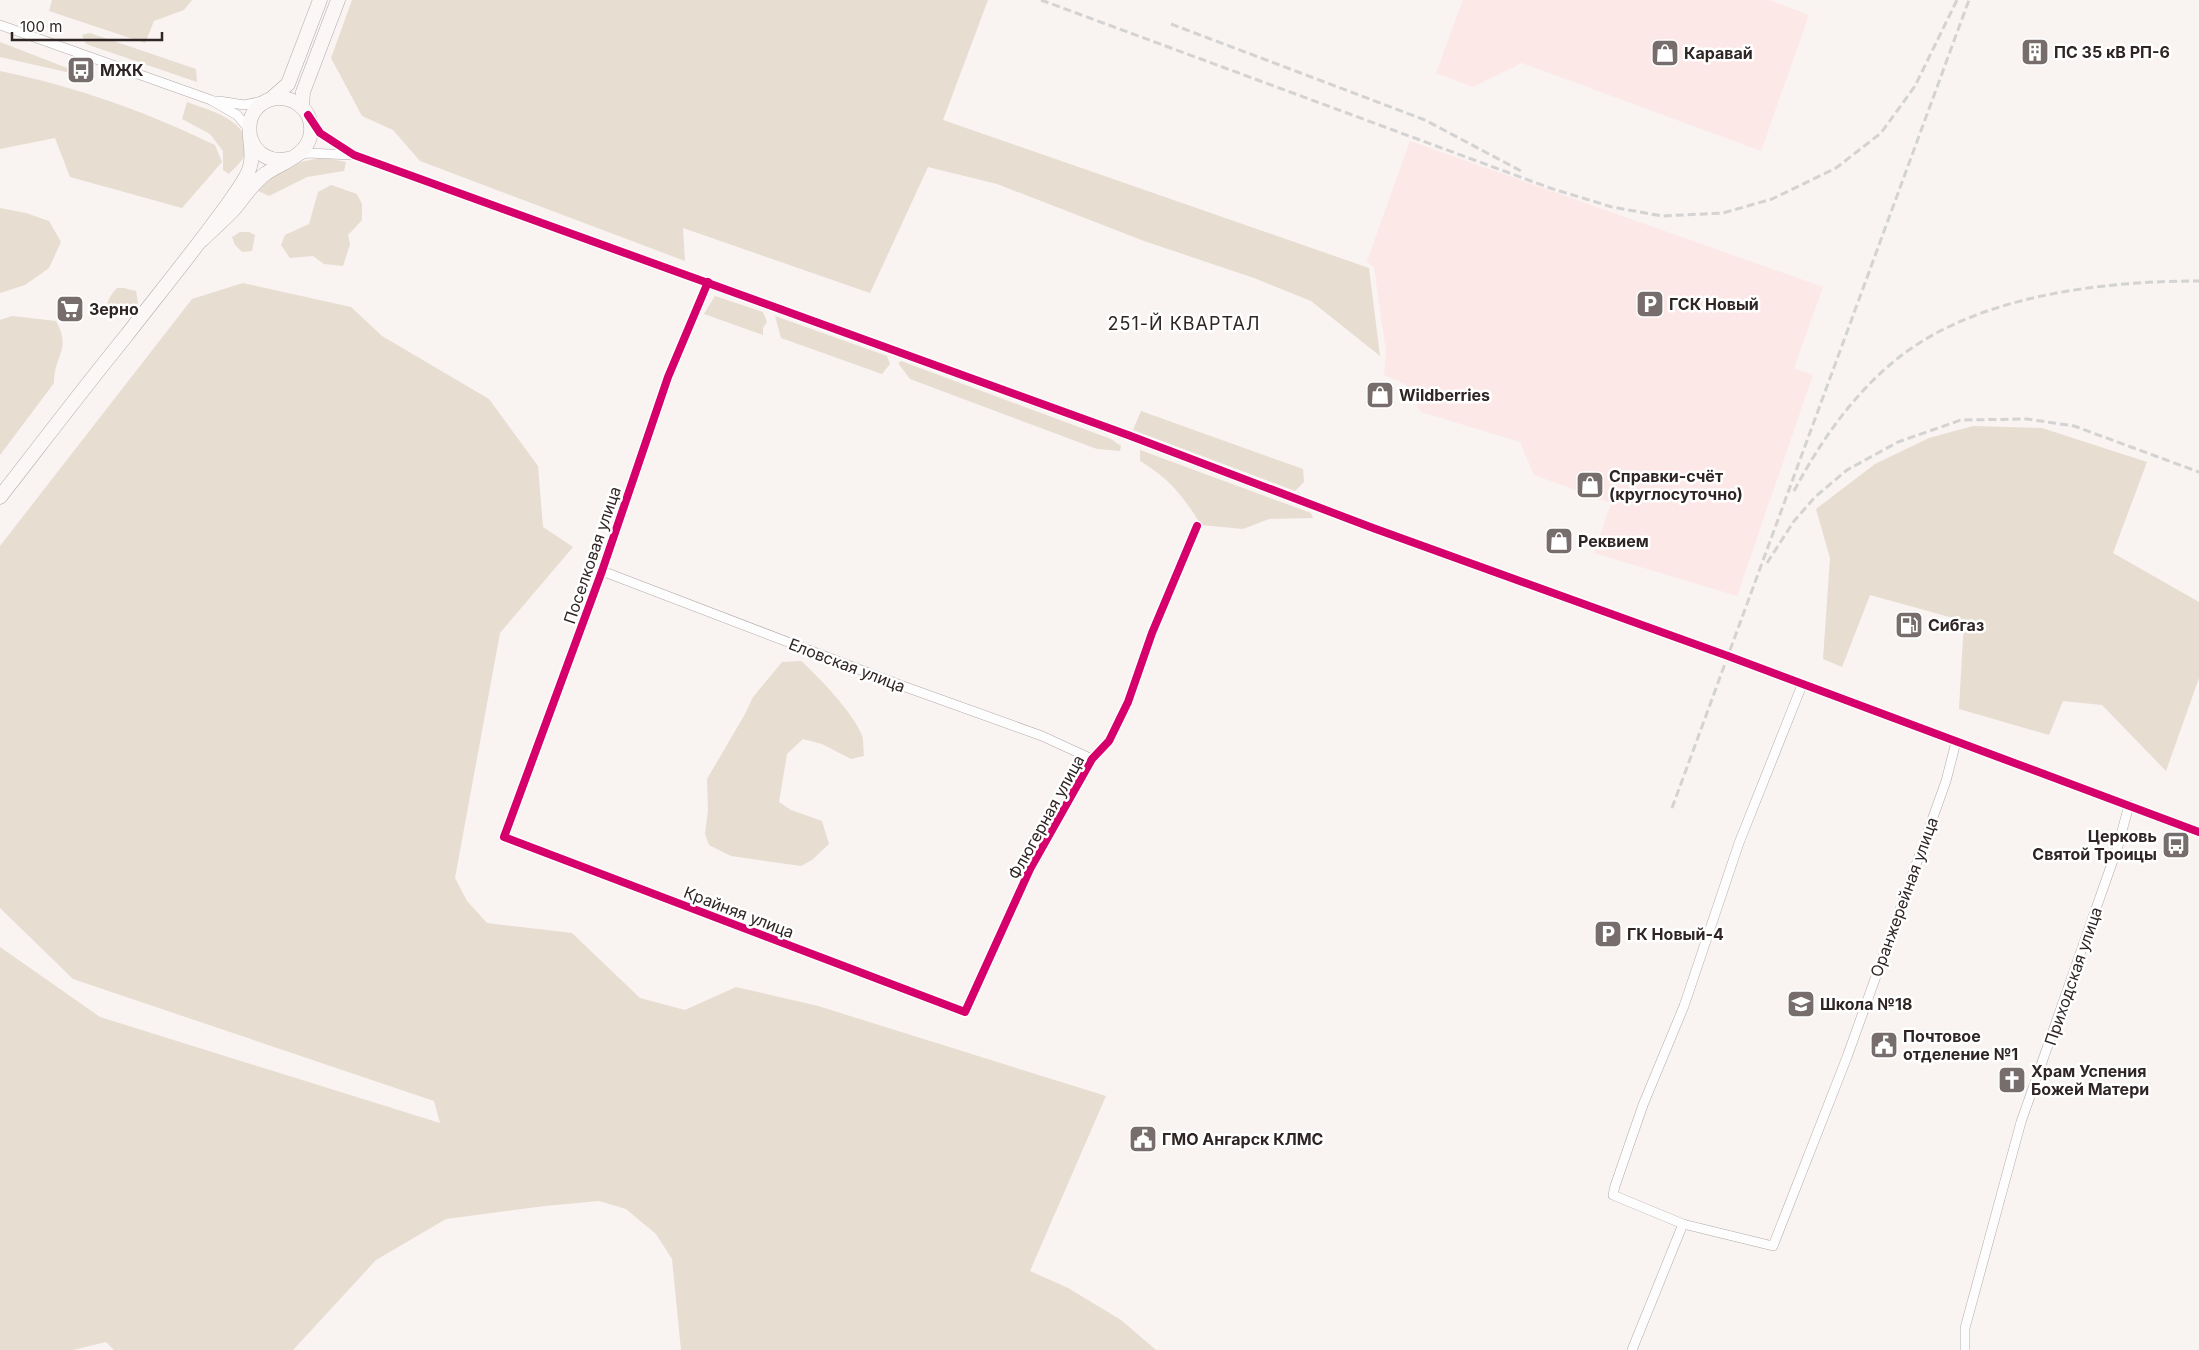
<svg xmlns="http://www.w3.org/2000/svg" width="2199" height="1350" font-family="Inter,sans-serif">
<rect width="100%" height="100%" fill="#f9f3f2"/>
<!-- built -->
<g fill="#fce9e7">
<path d="M1463,0H1770L1809,15L1761,151L1522,63L1473,87L1436,73Z"/>
<path d="M1410,141L1823,287L1794,368L1813,375L1737,596L1594,553L1611,503L1534,475L1520,442L1421,412L1405,384L1384,375L1386,351L1374,268L1367,261Z"/>
</g>
<!-- green -->
<g fill="#e7ddd0">
<path d="M52,0H192L184,10L154,21L145,43L49,11Z"/>
<path d="M352,0H988L943,120L1369,268L1380,356L1311,301L1254,278L1144,241L997,184L928,167L870,293L683,228L685,261L420,161L393,130L362,116L331,58Z"/>
<path d="M90,33L196,69L197,82L86,44L82,35Z"/>
<path d="M0,42L93,78L0,57Z"/>
<path d="M0,71C74,86 147,112 215,145L222,162L182,208L70,177L55,138L0,149Z"/>
<path d="M187,102C210,111 256,121 244,156C242,162 233,169 229,174L223,170V151L210,134L182,119Z"/>
<path d="M326,158L346,162L344,171L307,177L269,196L258,191C278,166 295,161 326,158Z"/>
<path d="M331,185L357,194L362,204V220L348,235L350,244L343,266L324,264L313,256L290,258L281,245L285,235L309,224L318,192Z"/>
<path d="M0,208L26,213L49,221L61,242L49,268L25,285L0,293Z"/>
<path d="M240,232H249L255,235L252,251L242,252L235,245L232,237Z"/>
<path d="M243,283L351,307L382,336L489,399L538,466L543,527L573,547L500,633L455,878L467,901L487,923L572,933L640,998L685,1010L736,987L818,1006L1106,1096L1030,1271L1068,1288L1121,1320L1156,1350H681L672,1259L656,1234L626,1209L599,1201L545,1206L446,1219L376,1260L293,1350H114L106,1342L73,1350H0V947L100,1017L440,1123L434,1101L73,979L0,908V546L192,299Z"/>
<path d="M117,288H124L136,291L138,303C129,313 123,315 109,310C105,301 111,295 117,288Z"/>
<path d="M715,296L763,312L767,322L763,328V335L704,314Z"/>
<path d="M12,316L56,321C72,350 54,355 54,383L0,455V320Z"/>
<path d="M775,316L887,356L890,364L882,374L781,338Z"/>
<path d="M901,361L1111,439L1121,446L1120,451L1097,449L910,379L898,363Z"/>
<path d="M1141,411L1303,469L1304,482L1295,491L1133,430Z"/>
<path d="M1973,426L2042,428L2147,462L2113,553L2199,602V678L2166,771L2102,705L2063,701L2049,735L1959,709L1964,621L1870,595L1842,667L1823,659L1830,558L1816,509L1875,464L1929,438Z"/>
<path d="M1140,450L1311,513L1313,518L1269,519L1243,529L1201,525C1184,497 1169,478 1140,461Z"/>
<path d="M801,661C818,676 852,712 861,733C864,739 863,749 864,756L851,759L822,744L803,739L787,754L779,802L791,810L822,821L829,844L812,860L801,866L731,856L709,845L705,834L708,810L707,779L745,714L753,697L782,662Z"/>
</g>
<g fill="none" stroke-linecap="round" stroke-linejoin="round">
<defs>
<g id="minor">
<path d="M0,25L211,100L237,115L249,129"/>
<path d="M219,101L244,105L263,101"/>
<path d="M311,119L320,133L354,155L1128,435L1373,528L1728,656L2199,832"/>
<path d="M298,156L307,153L352,155"/>
<path d="M708,282L668,377L602,571L504,837L965,1012L1030,869L1092,759L1109,741L1128,702L1152,633L1197,526"/>
<path d="M602,571L900,685L1042,736L1092,759"/>
<path d="M1802,685L1739,843L1684,1006L1643,1105L1615,1186L1613,1195L1683,1224L1773,1246L1847,1057L1946,781L1956,742"/>
<path d="M1632,1350L1683,1224"/>
<path d="M1965,1350V1328L2021,1122L2118,846L2129,805"/>
</g>
<g id="secondary">
<path d="M272,98L288,84L320,0"/>
<path d="M302,106L303,92L338,0"/>
<path d="M251,139C256,154 271,163 287,159"/>
<path d="M0,497C42,443 83,389 126,336C161,291 197,247 230,201C238,189 249,176 251,162C254,142 241,121 260,105C283,86 318,108 310,137C305,157 280,163 265,174C253,183 244,197 235,208C225,219 213,229 202,240"/>
</g>
</defs>
<!-- minor casing -->
<use href="#minor" stroke="#b2aaa9" stroke-width="10"/>
<!-- secondary casing -->
<use href="#secondary" stroke="#b2aaa9" stroke-width="15"/>
<!-- minor -->
<use href="#minor" stroke="#fefdfd" stroke-width="9"/>
<!-- secondary -->
<use href="#secondary" stroke="#faf7f6" stroke-width="14"/>
<!-- rail -->
<g stroke="#d4d3d3" stroke-width="3" stroke-dasharray="8 4" stroke-linecap="butt">
<path d="M1041,0L1550,188L1612,207L1662,216L1723,213L1772,199L1836,168L1881,133L1915,86L1957,0"/>
<path d="M1171,24L1425,120L1523,172"/>
<path d="M1794,491C1821,440 1856,390 1902,355C1981,295 2103,281 2199,281"/>
<path d="M1767,563L1794,521L1815,497L1847,470L1898,442L1961,420L2027,419L2074,426L2199,472"/>
<path d="M1672,808L1969,0"/>
</g>
<defs>
<g id="cycleway">
<path d="M308,115L320,133L354,155L1128,435L1373,528L1728,656L2199,832"/>
<path d="M708,282L668,377L602,571L504,837L965,1012L1030,869L1092,759L1109,741L1128,702L1152,633L1197,526"/>
</g>
</defs>
<!-- cycleway casing -->
<use href="#cycleway" stroke="#fff" stroke-width="11"/>
<!-- cycleway -->
<use href="#cycleway" stroke="#d6006c" stroke-width="8"/>
</g>
<!-- icons -->
<defs>
<symbol id="building-square" viewBox="-11 -11 22 22"><rect x="-9" y="-9" width="18" height="18" rx="4" fill="#766d6c" stroke="#fff"/><path d="M-4-6H4V6H1V3H-1V6H-4ZM-2.5-4.3h1.7v1.8h-1.7ZM.8-4.3h1.7v1.8H.8ZM-2.5-1h1.7V.8h-1.7ZM.8-1h1.7V.8H.8Z" fill="#fff"/></symbol>
<symbol id="shop-square" viewBox="-11 -11 22 22"><rect x="-9" y="-9" width="18" height="18" rx="4" fill="#766d6c" stroke="#fff"/><path d="M-5-2.5h2.3a2.7 3.5 0 0 1 5.4 0H5L5.5 6h-11ZM-1.5-2.5h3a1.5 2.3 0 0 0-3 0Z" fill="#fff"/></symbol>
<symbol id="bus-square" viewBox="-11 -11 22 22"><rect x="-9" y="-9" width="18" height="18" rx="4" fill="#766d6c" stroke="#fff"/><path d="M-5-6H5V4H4V6H2V4H-2V6H-4V4H-5ZM-3.5-4V0h7V-4ZM-3.5 1.2v1.5H-2V1.2ZM2 1.2v1.5H3.5V1.2Z" fill="#fff"/></symbol>
<symbol id="parking-square" viewBox="-11 -11 22 22"><rect x="-9" y="-9" width="18" height="18" rx="4" fill="#766d6c" stroke="#fff"/><path d="M-3.5-5.5H1a3.5 3.5 0 0 1 0 7H-1V5.5H-3.5ZM-1-3.4V-.6H.8a1.4 1.4 0 0 0 0-2.8Z" fill="#fff"/></symbol>
<symbol id="supermarket-square" viewBox="-11 -11 22 22"><rect x="-9" y="-9" width="18" height="18" rx="4" fill="#766d6c" stroke="#fff"/><path d="M-6-5.5h2.5l.6 2H6L4.5 2H-2.5L-4.4-4H-6ZM-1.5 3.2a1.3 1.3 0 1 0 .1 0ZM3 3.2a1.3 1.3 0 1 0 .1 0Z" fill="#fff"/></symbol>
<symbol id="fuel-square" viewBox="-11 -11 22 22"><rect x="-9" y="-9" width="18" height="18" rx="4" fill="#766d6c" stroke="#fff"/><path d="M-5.5-6h7V0h2V4h1.3V-2.5L3-4.5l.8-.8L6-3V5H2.5V1h-1V6h-7ZM-4.2-4.7v3.2H.2V-4.7Z" fill="#fff"/></symbol>
<symbol id="school-square" viewBox="-11 -11 22 22"><rect x="-9" y="-9" width="18" height="18" rx="4" fill="#766d6c" stroke="#fff"/><path d="M0-5L7-2L0 1L-7-2ZM-4 1L0 2.5L4 1V4Q0 6-4 4Z" fill="#fff"/></symbol>
<symbol id="civic-square" viewBox="-11 -11 22 22"><rect x="-9" y="-9" width="18" height="18" rx="4" fill="#766d6c" stroke="#fff"/><path d="M-.6-6.5H3V-4.5H.6V-3L4-1V1h2V6H-6V1h2V-1L-.6-3ZM-1.2 2.5V6h2.4V2.5Z" fill="#fff"/></symbol>
<symbol id="church-square" viewBox="-11 -11 22 22"><rect x="-9" y="-9" width="18" height="18" rx="4" fill="#766d6c" stroke="#fff"/><path d="M-1.2-6h2.4v3.5h3.3v2.4h-3.3V6h-2.4V-.1h-3.3v-2.4h3.3Z" fill="#fff"/></symbol>
</defs>
<g fill-rule="evenodd">
<use href="#building-square" x="2019" y="36" width="32" height="32"/>
<use href="#shop-square" x="1649" y="37" width="32" height="32"/>
<use href="#bus-square" x="65" y="54" width="32" height="32"/>
<use href="#parking-square" x="1634" y="288" width="32" height="32"/>
<use href="#supermarket-square" x="54" y="293" width="32" height="32"/>
<use href="#shop-square" x="1364" y="379" width="32" height="32"/>
<use href="#shop-square" x="1574" y="469" width="32" height="32"/>
<use href="#shop-square" x="1543" y="525" width="32" height="32"/>
<use href="#fuel-square" x="1893" y="609" width="32" height="32"/>
<use href="#bus-square" x="2160" y="829" width="32" height="32"/>
<use href="#parking-square" x="1592" y="918" width="32" height="32"/>
<use href="#school-square" x="1785" y="988" width="32" height="32"/>
<use href="#civic-square" x="1868" y="1029" width="32" height="32"/>
<use href="#church-square" x="1996" y="1064" width="32" height="32"/>
<use href="#civic-square" x="1127" y="1123" width="32" height="32"/>
</g>
<g text-anchor="middle" stroke-width="5" stroke-linejoin="round" paint-order="stroke">
<!-- poi labels -->
<g font-size="16" font-weight="bold" fill="#2f2524" stroke="#fff" text-anchor="start">
<text x="2054" y="58">ПС 35 кВ РП-6</text>
<text x="1684" y="59">Каравай</text>
<text x="100" y="76">МЖК</text>
<text x="1669" y="310">ГСК Новый</text>
<text x="89" y="315">Зерно</text>
<text x="1399" y="401">Wildberries</text>
<text x="1609" y="482">Справки-счёт<tspan x="1609" dy="18">(круглосуточно)</tspan></text>
<text x="1578" y="547">Реквием</text>
<text x="1928" y="631">Сибгаз</text>
<text x="2157" y="842" text-anchor="end">Церковь<tspan x="2157" dy="18">Святой Троицы</tspan></text>
<text x="1627" y="940">ГК Новый-4</text>
<text x="1820" y="1010">Школа №18</text>
<text x="1903" y="1042">Почтовое<tspan x="1903" dy="18">отделение №1</tspan></text>
<text x="2031" y="1077">Храм Успения<tspan x="2031" dy="18">Божей Матери</tspan></text>
<text x="1162" y="1145">ГМО Ангарск КЛМС</text>
</g>
<!-- street labels -->
<g font-size="16" fill="#2f2524" stroke="#fff">
<text transform="translate(592 555) rotate(-71)" y="6">Поселковая улица</text>
<text transform="translate(847 665) rotate(21)" y="6">Еловская улица</text>
<text transform="translate(1046 817) rotate(-61)" y="6">Флюгерная улица</text>
<text transform="translate(1904 897) rotate(-70)" y="6">Оранжерейная улица</text>
<text transform="translate(739 912) rotate(21)" y="6">Крайняя улица</text>
<text transform="translate(2073 976) rotate(-71)" y="6">Приходская улица</text>
</g>
<!-- neighbourhood labels -->
<g font-size="18" letter-spacing="1" fill="#2f2524" stroke="#fff">
<text x="1184" y="330">251-Й КВАРТАЛ</text>
</g>
</g>
<!-- scale -->
<path d="M12 32v8h150v-8" fill="none" stroke="#2f2524" stroke-width="2.5"/>
<text x="20" y="32" font-size="15" fill="#2f2524" stroke="#ffffff" stroke-width="4" paint-order="stroke">100 m</text>
</svg>
